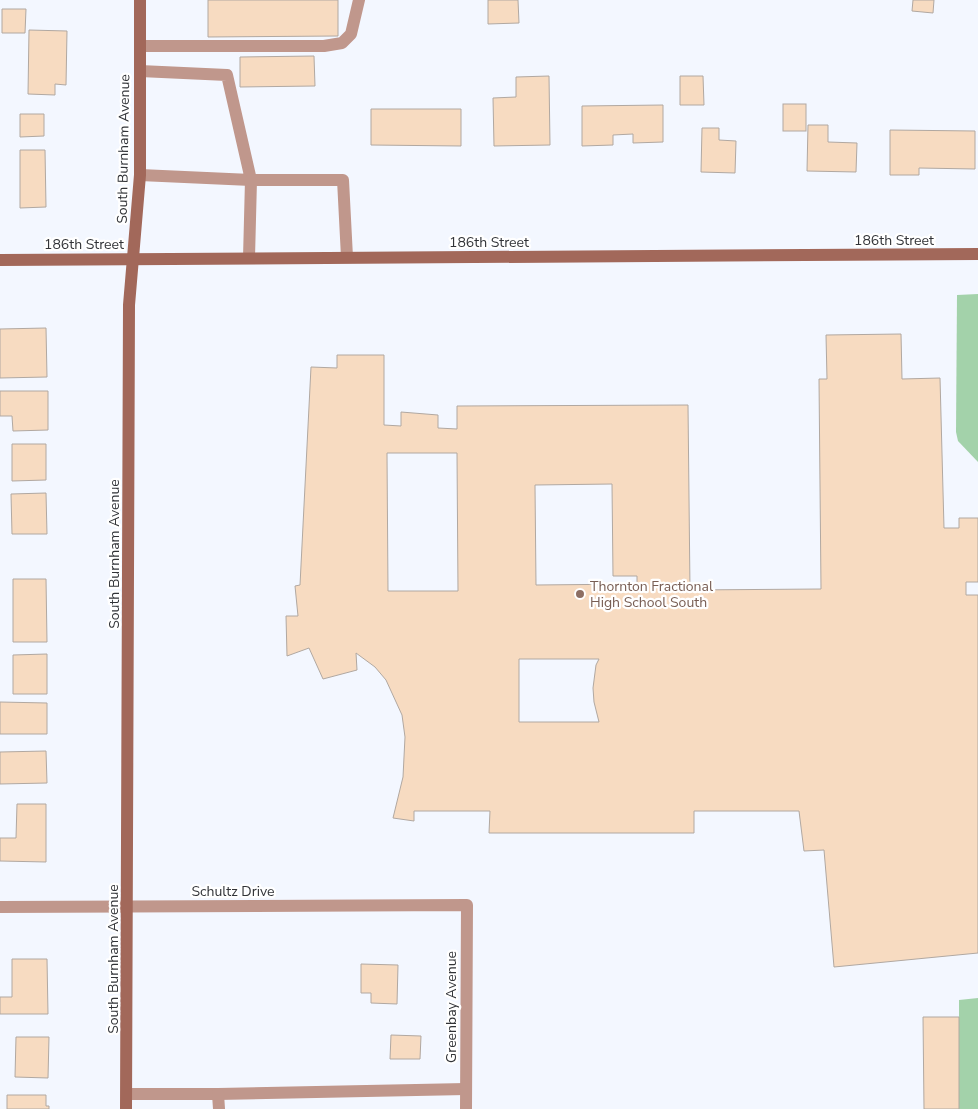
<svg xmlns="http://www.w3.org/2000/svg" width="978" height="1109" font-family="'Nunito Sans',sans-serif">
<rect width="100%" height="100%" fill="#f3f7ff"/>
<!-- green -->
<g fill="#a3d2aa">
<path d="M978,294V462L958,441L956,432L957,295Z"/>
<path d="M978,998V1109H959V1000Z"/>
</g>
<!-- building -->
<g fill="#f7dbc1" stroke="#b1a8a1" fill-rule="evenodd">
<path d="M208,0H338V36L208,37Z"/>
<path d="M488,0H518L519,23L488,24Z"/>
<path d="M913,0H934L933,13L912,11Z"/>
<path d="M2,9H26L25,33H2Z"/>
<path d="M29,30L67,31L66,85L55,84V95L28,94Z"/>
<path d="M314,56L315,86L240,87V57Z"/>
<path d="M549,76L550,145L494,146L493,98L516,97V77Z"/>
<path d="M680,76H703L704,105H680Z"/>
<rect x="783" y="104" width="23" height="27"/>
<path d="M663,105V142L633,143V134L613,135V145L582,146V106Z"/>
<path d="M371,109H461V146L371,145Z"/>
<path d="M20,114H44V136L20,137Z"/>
<path d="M808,125H828V142L857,143L856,172L807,171Z"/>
<path d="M702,128H719V140L736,141L735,173L701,172Z"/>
<path d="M890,130L975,131V169L919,168V175H890Z"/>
<path d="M20,150H45L46,207L20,208Z"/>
<path d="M46,328L47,377L0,378V329Z"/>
<path d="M901,334L902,379L940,378L944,528H959V518H978V582H966V595H978V953L834,967L824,850L804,851L799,811H694V833H489L490,811H414V821L393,818L403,777L405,737L402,715L386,680L375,667L356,653L357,670L323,679L309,648L287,656L286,616H298L295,586L300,585L311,367L337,368V355H384V425L401,426V412L438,415V428L457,429V406L688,405L690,590L821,589L819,379H827L826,335ZM387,453H457L458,591H388ZM612,484L613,576H637V584L536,585L535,485ZM519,659H599L596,665L593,688L594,702L599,722H519Z"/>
<path d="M0,391H48V430L13,431L12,416H0Z"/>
<path d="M12,444H46V480L12,481Z"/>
<path d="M46,493L47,534H12L11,494Z"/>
<path d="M13,579H46L47,642H13Z"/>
<path d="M47,654V694H13V655Z"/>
<path d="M0,702L47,703V734H0Z"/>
<path d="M46,751L47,783L0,784V752Z"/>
<path d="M17,804H46V862L0,861V838H16Z"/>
<path d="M12,959H47L48,1014H0V997H12Z"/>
<path d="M361,964L398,965L397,1004L371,1003V993H361Z"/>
<path d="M923,1017H959V1109H924Z"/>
<path d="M391,1035L421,1036L420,1059H390Z"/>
<path d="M16,1037H49L48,1078L15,1077Z"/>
<path d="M7,1095H46V1106H49V1109H7Z"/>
</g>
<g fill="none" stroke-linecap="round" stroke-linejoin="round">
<!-- lane -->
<g stroke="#c0978c" stroke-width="12">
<path d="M140,46H324L342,43L351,34L359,0"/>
<path d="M140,71L227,75L251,180L140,175"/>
<path d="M249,258L251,180H343L347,257"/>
<path d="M127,1094H218L466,1089"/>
<path d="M218,1094L219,1109"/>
</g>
<!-- street -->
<path stroke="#c0978c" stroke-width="12" d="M0,907L467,905L466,1109"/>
<!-- secondary -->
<g stroke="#a2685a" stroke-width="12">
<path d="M0,260L978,254"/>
<path d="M126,1109L129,305L140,175V0"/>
</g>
</g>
<!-- markers -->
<circle fill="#8d6e63" stroke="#fff" stroke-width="2" cx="580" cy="594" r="5"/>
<g text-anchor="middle" stroke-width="4.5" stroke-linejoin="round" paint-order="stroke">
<!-- street labels -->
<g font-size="14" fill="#313337" stroke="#fff">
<text transform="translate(123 149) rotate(-89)" y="5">South Burnham Avenue</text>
<text x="894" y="245">186th Street</text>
<text x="489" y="247">186th Street</text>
<text x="84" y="249">186th Street</text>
<text transform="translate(114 554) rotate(-90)" y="5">South Burnham Avenue</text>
<text x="233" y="896">Schultz Drive</text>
<text transform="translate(113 959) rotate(-90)" y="5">South Burnham Avenue</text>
<text transform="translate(451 1007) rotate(-90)" y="5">Greenbay Avenue</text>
</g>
<!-- education labels -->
<g font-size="14" fill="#785e54" stroke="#fff" text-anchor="start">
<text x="590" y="591">Thornton Fractional<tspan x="590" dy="16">High School South</tspan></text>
</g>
</g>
</svg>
